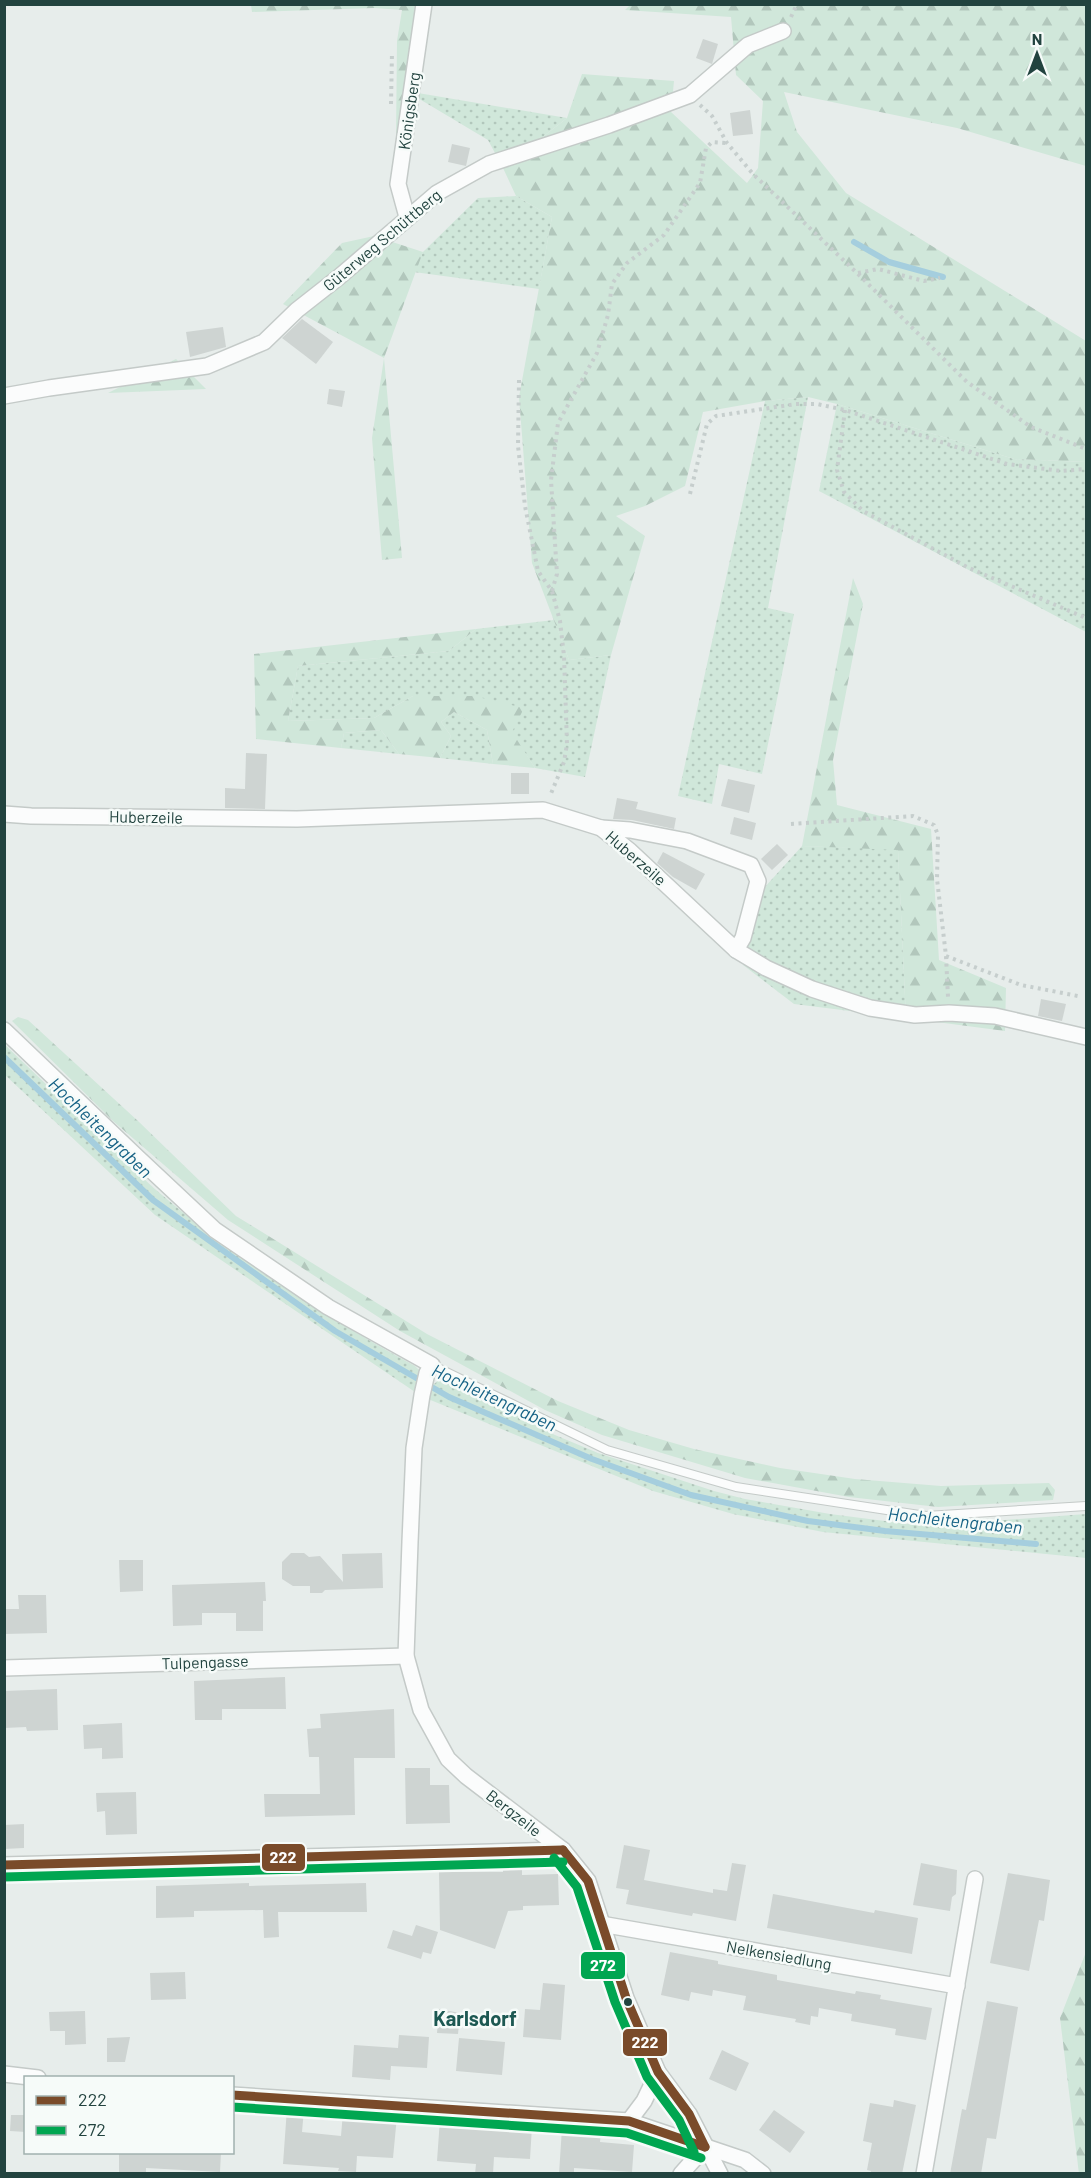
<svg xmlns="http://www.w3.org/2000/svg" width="1091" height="2178" font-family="Barlow,sans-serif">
<defs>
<pattern id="grass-dots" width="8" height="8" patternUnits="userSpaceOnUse" patternTransform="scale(1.5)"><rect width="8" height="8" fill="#d0e7da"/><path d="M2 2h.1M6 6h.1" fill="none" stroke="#b2c7bc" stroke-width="1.8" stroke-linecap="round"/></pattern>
<pattern id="forest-firs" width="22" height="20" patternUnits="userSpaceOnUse" patternTransform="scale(1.5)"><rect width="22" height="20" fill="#d0e7da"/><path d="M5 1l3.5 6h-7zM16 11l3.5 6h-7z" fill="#b2c7bc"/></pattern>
</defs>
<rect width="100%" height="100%" fill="#e7edeb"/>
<!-- grass -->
<g fill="url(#grass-dots)">
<path d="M406,91L567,118L503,168L488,140Z"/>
<path d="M516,196L552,217L539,289L414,272L423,252L478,198Z"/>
<path d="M808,397L768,608L794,614L762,774L719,764L712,804L678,796L765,401Z"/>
<path d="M837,404L1014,459L1086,462V632L819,491Z"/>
<path d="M554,620L569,660L611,655L585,777L535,768L511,732L413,696L374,718L288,721L298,666L449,651L476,629Z"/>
<path d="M454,712L487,730L493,764L440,758L451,736L441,722Z"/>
<path d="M381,730L399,754L341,748L344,733Z"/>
<path d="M802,846L898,849L906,1018L794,1004L743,965L764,888Z"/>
<path d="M4,1044C39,1077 74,1111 109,1145C127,1162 144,1180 162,1195C239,1261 326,1318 415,1366L419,1370L415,1392L155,1215L5,1075Z"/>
<path d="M440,1379L449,1381L555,1435L598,1453L714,1491L745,1499L830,1514L924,1526L1086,1514V1558L823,1532L733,1514L653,1491L428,1399L434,1384Z"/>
</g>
<!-- forest -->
<g fill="url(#forest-firs)">
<path d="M251,5H415L406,91L396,138L397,41L402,10L374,8L252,12Z"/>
<path d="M630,5H1086V166L957,128L784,92L797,132L846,193L1086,341V462L1014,459L837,404L808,397L765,401L703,412L685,486L645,506L616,516L645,536L611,655L569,660L532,563L519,397L552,217L516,196L503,168L567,118L582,74L674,81L671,112L747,183L758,168L763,101L736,75L731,17L625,10Z"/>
<path d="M374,236L423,252L384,358L402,558L382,560L372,438L384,358L283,304L342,243Z"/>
<path d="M176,359L206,389L108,393Z"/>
<path d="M853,578L863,604L833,760L837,805L931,829L939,960L1006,988L1005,1031L906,1018L898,850L802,846Z"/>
<path d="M476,629L449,651L298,666L288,721L374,718L413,696H474L524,708L512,732L535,768L493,764L487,730L454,712L441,722L451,736L440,758L399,754L381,730L344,733L341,748L256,739L254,654Z"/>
<path d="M18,1017L28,1020L138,1121L236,1216L427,1334L558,1401L629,1430L694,1449L780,1468L855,1479L941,1486L1049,1483L1055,1490L1053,1500L938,1507L849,1497L745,1478L602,1435L545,1410L400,1331L228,1220L113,1121L12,1021Z"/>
<path d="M1086,1952V2173L1079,2174L1060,2018Z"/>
</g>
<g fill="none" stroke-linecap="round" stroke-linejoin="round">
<!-- stream -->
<g stroke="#a5cede" stroke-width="6">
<path d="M854,242L889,262L943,277"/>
<path d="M4,1057L153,1200L335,1331L449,1397L592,1459L691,1495L808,1521L885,1531L1036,1544"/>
</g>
</g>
<!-- building -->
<g fill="#ced4d2">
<path d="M703,39L718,44L712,64L696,58Z"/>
<path d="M750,110L753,134L733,136L730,113Z"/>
<path d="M452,144L470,148L466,166L448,162Z"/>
<path d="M302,319L333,342L316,364L282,338Z"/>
<path d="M223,327L226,347L190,357L186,332Z"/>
<path d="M329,389L345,391L342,407L327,404Z"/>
<path d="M246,753L267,754L265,809L225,808V788L245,789Z"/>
<rect x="511" y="773" width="18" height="21"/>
<path d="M728,779L755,785L749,813L721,806Z"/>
<path d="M617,798L638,802L636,809L676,818L674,829L632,820L613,819Z"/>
<path d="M734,817L756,823L752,840L730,834Z"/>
<path d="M777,844L788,855L772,870L761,859Z"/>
<path d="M663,852L705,874L696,890L673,877L657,863Z"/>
<path d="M1041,999L1066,1004L1062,1021L1038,1016Z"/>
<path d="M291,1553H304L309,1557L320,1556L343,1582L342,1554L382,1553L383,1588L325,1590L322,1593H310V1586H293L282,1579V1562Z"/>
<path d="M119,1560H143V1591L120,1592Z"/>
<path d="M265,1582L266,1601H263V1631H236V1613H202V1625L173,1626L172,1585Z"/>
<path d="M18,1595H46L47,1633L4,1634V1609H19Z"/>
<path d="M285,1677L286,1709H222V1720H195L194,1681Z"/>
<path d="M57,1689L58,1730L27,1731L26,1727L4,1728V1691Z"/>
<path d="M394,1709L395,1758H354L355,1815L265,1817L264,1794H320L319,1757H309L307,1729L321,1728L320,1714Z"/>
<path d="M122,1723L123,1758L102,1759V1748L84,1749L83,1725Z"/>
<path d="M405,1768H430V1785H449L450,1823L406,1824Z"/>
<path d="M136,1792L137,1834L106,1835L105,1811L97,1812L96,1793Z"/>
<path d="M24,1824V1848L4,1849V1825Z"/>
<path d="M624,1845L650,1850L644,1880L713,1893V1889L727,1891L732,1863L746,1865L736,1921L693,1913L692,1916L626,1904L629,1890L616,1888Z"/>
<path d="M921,1863L957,1870L956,1894L952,1897L950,1911L913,1905Z"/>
<path d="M522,1868V1875L558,1874L559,1905L523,1906V1910L508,1911L495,1949L440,1930L439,1872H503V1869Z"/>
<path d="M1008,1873L1050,1880L1044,1921L1039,1920L1029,1971L990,1963Z"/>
<path d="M249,1883V1886L366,1883L367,1912H278L279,1937L264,1938L263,1910L194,1911V1917L156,1918V1886Z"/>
<path d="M773,1894L874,1913L875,1910L918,1918L912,1954L767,1928Z"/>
<path d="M416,1925L438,1932L431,1954L423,1952L421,1959L387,1948L393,1930L412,1936Z"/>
<path d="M670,1952L718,1961V1964L777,1975V1980L855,1994L856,1991L881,1995L880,1999L932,2008L926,2040L895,2035L896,2029L851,2021L852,2014L819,2008L818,2017L811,2016L810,2025L795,2022L796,2019L743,2010L746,1996L713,1990L712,1996L691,1992L689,2001L661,1995Z"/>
<path d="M185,1972L186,1999L151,2000L150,1973Z"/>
<path d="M543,1983L565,1985L561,2040L523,2037L525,2009L540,2010Z"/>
<path d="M987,2001L1018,2007L996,2139L987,2138L981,2174H950L962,2109L966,2110Z"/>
<path d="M439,2009L460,2013L458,2034L437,2033Z"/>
<path d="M85,2011L86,2044L65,2045V2031H50L49,2012Z"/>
<path d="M399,2035L429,2037L427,2068L391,2066L390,2080L352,2077L354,2045L398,2048Z"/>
<path d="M130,2037L125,2062H107V2038Z"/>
<path d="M459,2038L505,2042L502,2075L456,2071Z"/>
<path d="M722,2050L749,2063L736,2091L709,2079Z"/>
<path d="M894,2100L916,2105L902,2174H870L871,2171L867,2170L872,2143L863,2141L870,2103L893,2107Z"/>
<path d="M287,2108L304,2109L302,2132L341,2136L343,2112L397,2116L393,2158L357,2156L356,2172L338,2171L339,2168L283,2164Z"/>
<path d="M774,2110L805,2132L790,2153L759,2130Z"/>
<path d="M11,2115H26V2132L10,2131Z"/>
<path d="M440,2119L532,2126L530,2159L494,2157L493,2174H475L476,2164L437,2161Z"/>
<path d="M562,2128L601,2131L600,2142L634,2145L632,2172L574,2168V2174H559Z"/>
<path d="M119,2152H221L220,2172L146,2168V2173L119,2172Z"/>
</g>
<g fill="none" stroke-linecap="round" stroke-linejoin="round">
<defs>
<path id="service" d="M432,1365L607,1450L736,1487L926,1516L1086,1506"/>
<g id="minor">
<path d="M407,217L398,184L424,4"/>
<path d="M4,396L49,388L207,366L264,342L297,310L339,277L437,193L489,164L609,125L690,95L748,45L783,31"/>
<path d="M4,814L31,816L297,819L543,810L601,828L630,851L736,950L766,968L812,989L870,1008L915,1015L949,1013L995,1016L1086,1037"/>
<path d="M601,828L630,830L687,841L751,865L758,881L743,938L736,950"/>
<path d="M4,1030L136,1156L215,1230L328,1307L432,1365L427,1373L422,1395L414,1448L410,1542L406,1656L421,1710L448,1759L466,1776L563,1850L588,1881L626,1998L658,2072L689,2114L720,2174"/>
<path d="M4,1668L406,1656"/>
<path d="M4,1865L563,1850"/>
<path d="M601,1924L957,1986"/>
<path d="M4,2074L38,2078"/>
<path d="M232,2095L629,2121L745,2160L763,2174"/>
<path d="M629,2121L644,2101L658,2072"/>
<path d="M681,2174L705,2147"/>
<path d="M924,2174L975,1879"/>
</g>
</defs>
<!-- service casing -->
<use href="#service" stroke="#c4cac8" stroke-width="10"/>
<!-- minor casing -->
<use href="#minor" stroke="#c4cac8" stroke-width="18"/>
<!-- path -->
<g stroke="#c6cecd" stroke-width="4" stroke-dasharray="3 4.5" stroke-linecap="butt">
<path d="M791,17L797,4"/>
<path d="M391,104L392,52"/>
<path d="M700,105L712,116L727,143L753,174L857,273L967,382L1031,427L1086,449"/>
<path d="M858,273L878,269L924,281L940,278"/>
<path d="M519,380L518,446L525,506L538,571L552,591L560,621L564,656L567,744L564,762L550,796"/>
<path d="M845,410L837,470L844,492L863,511L969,568L1086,618"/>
<path d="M690,494L707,424L716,416L796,404H817L845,410L1007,464L1061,471L1086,469"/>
<path d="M552,591L557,574L551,480L558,423L597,353L608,315L612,284L627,263L664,235L700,183L706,148L712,142L726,143"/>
<path d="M791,824L913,816L934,825L938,835L937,879L946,956L948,997"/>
<path d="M946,956L1021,985L1078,996"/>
</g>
<!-- service -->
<use href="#service" stroke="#fbfcfc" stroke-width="8"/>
<!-- minor -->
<use href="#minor" stroke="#fbfcfc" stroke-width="15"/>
<defs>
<g id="bus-1">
<path d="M563,1850L588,1881L626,1998L658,2072L689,2114L705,2147"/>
<path d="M4,1865L563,1850"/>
<path d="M232,2095L629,2121L705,2147"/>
</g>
<g id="bus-2">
<path d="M554,1858L577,1887L615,2002L647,2077L679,2120L694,2152"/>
<path d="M4,1877L563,1862"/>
<path d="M232,2107L627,2133L701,2158"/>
</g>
</defs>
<!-- bus-1 casing -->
<use href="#bus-1" stroke="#f6fbf9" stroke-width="14"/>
<!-- bus-2 casing -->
<use href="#bus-2" stroke="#f6fbf9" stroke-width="14"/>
<!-- bus-1 -->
<use href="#bus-1" stroke="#7a4b2a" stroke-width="9"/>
<!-- bus-2 -->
<use href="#bus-2" stroke="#00a651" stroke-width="9"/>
</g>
<!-- markers -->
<circle fill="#22433f" stroke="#f6fbf9" stroke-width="2" cx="628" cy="2002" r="5"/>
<g text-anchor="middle" stroke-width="5" stroke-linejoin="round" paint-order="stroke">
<!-- street labels -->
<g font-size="16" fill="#22433f" stroke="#f6fbf9">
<text transform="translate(409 111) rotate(-82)" y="6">Königsberg</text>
<text transform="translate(382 240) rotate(-40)" y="6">Güterweg Schüttberg</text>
<text transform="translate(146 817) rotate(1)" y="6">Huberzeile</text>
<text transform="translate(636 858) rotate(41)" y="6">Huberzeile</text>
<text transform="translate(205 1662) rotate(-2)" y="6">Tulpengasse</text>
<text transform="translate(514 1813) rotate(38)" y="6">Bergzeile</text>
<text transform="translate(779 1955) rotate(10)" y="6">Nelkensiedlung</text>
</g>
<!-- water labels -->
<g font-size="18" font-style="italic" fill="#166285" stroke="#f6fbf9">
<text transform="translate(100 1128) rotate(44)" y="6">Hochleitengraben</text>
<text transform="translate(494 1398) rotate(25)" y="6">Hochleitengraben</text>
<text transform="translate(955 1521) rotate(6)" y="6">Hochleitengraben</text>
</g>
<!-- quarter labels -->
<g font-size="20" font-weight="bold" fill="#1c5852" stroke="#f6fbf9">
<text x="475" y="2026">Karlsdorf</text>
</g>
</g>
<g stroke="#f6fbf9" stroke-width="2">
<rect x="261" y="1843" width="45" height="29" rx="6" fill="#7a4b2a"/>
<rect x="580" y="1951" width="46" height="29" rx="6" fill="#00a651"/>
<rect x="622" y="2028" width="46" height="29" rx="6" fill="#7a4b2a"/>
</g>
<g font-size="16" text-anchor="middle" font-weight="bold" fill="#fff">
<text x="283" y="1863">222</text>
<text x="603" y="1971">272</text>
<text x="645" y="2048">222</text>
</g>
<!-- border -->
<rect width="1091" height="2178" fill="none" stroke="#22433f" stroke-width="12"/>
<!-- legend -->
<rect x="24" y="2076" width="210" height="78" fill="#f6fbf9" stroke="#a1b1af" stroke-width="1.5"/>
<rect x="36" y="2096" width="30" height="9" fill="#7a4b2a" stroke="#a1b1af" stroke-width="1.5"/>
<text x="78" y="2106" font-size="18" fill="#22433f">222</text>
<rect x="36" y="2126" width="30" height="9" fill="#00a651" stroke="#a1b1af" stroke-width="1.5"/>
<text x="78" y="2136" font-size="18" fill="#22433f">272</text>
<!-- north arrow -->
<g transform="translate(1037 54)" stroke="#f6fbf9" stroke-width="4.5" paint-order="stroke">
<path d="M0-4.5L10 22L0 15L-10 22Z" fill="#22433f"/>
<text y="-9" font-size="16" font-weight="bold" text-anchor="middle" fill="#22433f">N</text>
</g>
</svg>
